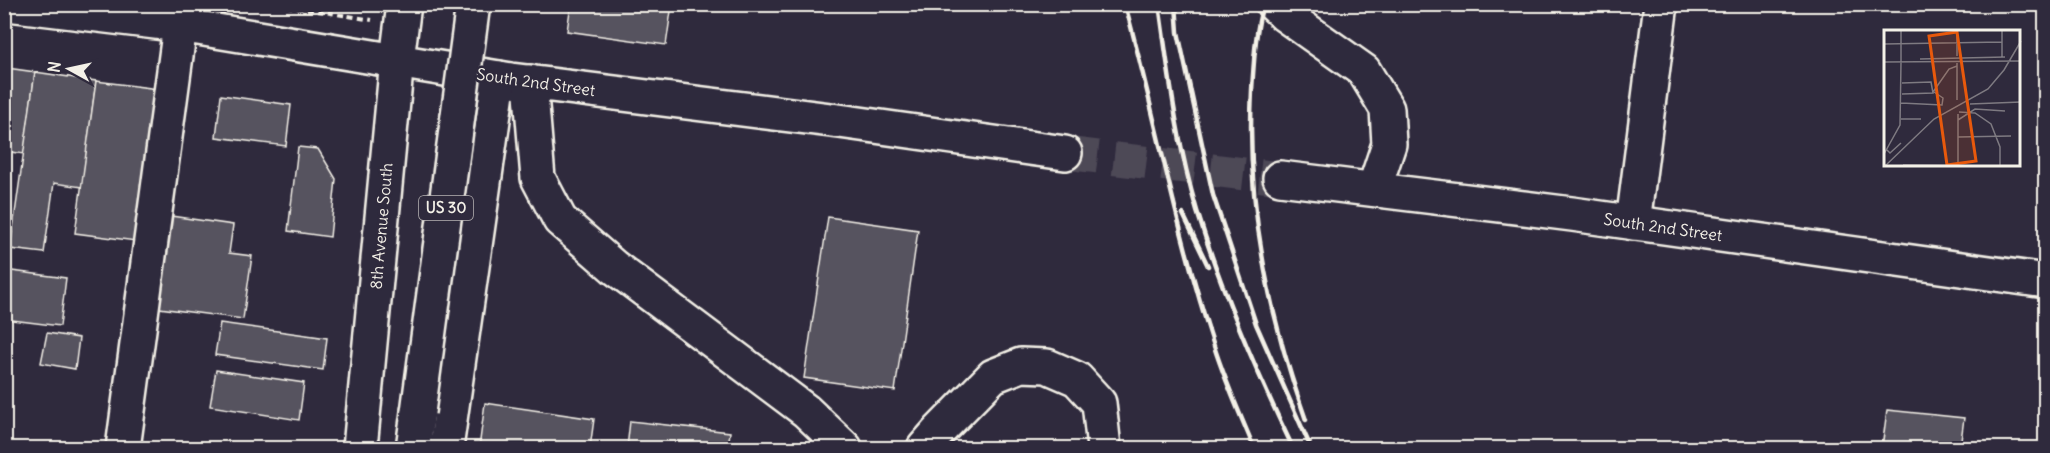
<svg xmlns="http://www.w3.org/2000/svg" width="2050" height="453" font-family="Delius,sans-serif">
<rect width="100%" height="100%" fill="#2f2a3d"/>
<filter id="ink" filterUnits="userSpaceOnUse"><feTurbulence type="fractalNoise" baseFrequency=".0167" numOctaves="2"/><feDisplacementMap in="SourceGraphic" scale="12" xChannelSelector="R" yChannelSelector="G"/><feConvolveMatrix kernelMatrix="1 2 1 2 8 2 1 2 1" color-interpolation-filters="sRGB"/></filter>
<g filter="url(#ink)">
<!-- building -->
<g fill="#56525f" stroke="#f4f1e8" stroke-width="1.5">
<path d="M571,4H672L666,45L567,31Z"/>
<path d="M7,68L35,72L24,154L4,151V89Z"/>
<path d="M35,72L96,81L82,187L54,183L44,253L10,249Z"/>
<path d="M96,81L158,89L136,241L75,233Z"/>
<path d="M221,95L291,105L286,146L216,137Z"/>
<path d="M298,147L318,149L336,179L330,237L288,231Z"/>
<path d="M164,215L233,225L229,253L252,256L243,319L152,307Z"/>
<path d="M828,217L918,230L895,391L804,378Z"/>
<path d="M4,270L66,278L60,326L4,319Z"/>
<path d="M220,323L327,338L323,370L215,355Z"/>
<path d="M47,333L79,338L75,369L41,363Z"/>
<path d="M216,370L304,383L299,420L210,406Z"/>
<path d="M485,403L594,419L590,448H479Z"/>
<path d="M1887,410L1964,418L1960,448H1882Z"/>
<path d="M630,421L730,432L728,448H627Z"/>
</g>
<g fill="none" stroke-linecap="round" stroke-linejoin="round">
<!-- minor-tunnel -->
<path stroke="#4d4857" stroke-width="33" stroke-dasharray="33 16" stroke-linecap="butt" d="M1065,153L1280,178"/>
<defs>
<g id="minor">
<path d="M8,4L180,25L511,80L839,121L1065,153"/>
<path d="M1273,4L1285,15L1364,71L1387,109L1389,144L1374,189"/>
<path d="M530,82L538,178L560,220L614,267L806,411L845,448"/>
<path d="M1280,178L1572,214L2046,281"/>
<path d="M1633,223L1661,4"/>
<path d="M123,448L183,4"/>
<path d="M360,448L397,60L404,4"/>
<path d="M446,448L499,78"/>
<path d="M924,448L937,433L993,376L1021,365L1047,366L1077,379L1099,403L1104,448"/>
</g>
<path id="highway" d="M413,448L418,412"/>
</defs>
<!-- minor casing -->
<use href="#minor" stroke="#f4f1e8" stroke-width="38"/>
<!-- highway casing -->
<use href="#highway" stroke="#f4f1e8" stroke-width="38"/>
<!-- path -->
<path stroke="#f4f1e8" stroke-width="4" stroke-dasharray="6 4.5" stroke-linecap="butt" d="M276,4L372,20"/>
<!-- minor -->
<use href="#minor" stroke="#2f2a3d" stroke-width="33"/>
<!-- highway -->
<use href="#highway" stroke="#2f2a3d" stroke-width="33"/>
<!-- rail -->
<g stroke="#f4f1e8" stroke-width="4.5">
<path d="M1125,4C1156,118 1177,234 1214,346C1225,381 1240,414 1254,448"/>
<path d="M1159,4C1169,74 1177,144 1197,211C1222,293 1256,371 1293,448"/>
<path d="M1176,4L1178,32L1213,195L1256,324L1311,448"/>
<path d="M1263,4C1255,33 1254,61 1252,90C1246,203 1268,314 1306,420"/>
<path d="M1183,214L1208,266"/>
</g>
<defs>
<path id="highway-bridge" d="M418,412L473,4"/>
</defs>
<!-- highway-bridge casing -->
<use href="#highway-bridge" stroke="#f4f1e8" stroke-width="38" stroke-linecap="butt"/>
<!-- highway-bridge -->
<use href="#highway-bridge" stroke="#2f2a3d" stroke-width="33"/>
</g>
</g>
<g text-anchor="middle" stroke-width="5" stroke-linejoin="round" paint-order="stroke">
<!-- shield labels -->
<rect fill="#2f2a3d" stroke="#b9b5b5" stroke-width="1.5" x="419" y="196" width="54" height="24" rx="4.5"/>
<g font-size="15" font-weight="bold" fill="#f4f1e8">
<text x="446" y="213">US 30</text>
</g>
<!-- street labels -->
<g font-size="16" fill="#f4f1e8" stroke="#2f2a3d">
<text transform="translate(536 82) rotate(8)" y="6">South 2nd Street</text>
<text transform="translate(381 226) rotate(-85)" y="6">8th Avenue South</text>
<text transform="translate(1663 227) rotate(8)" y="6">South 2nd Street</text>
</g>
</g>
<!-- overview -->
<g transform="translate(1884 30)">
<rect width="136" height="136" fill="#2f2a3d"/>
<path fill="none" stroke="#7e7a81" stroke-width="1.5" d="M73,0V26M118,0V27M0,14L118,12M36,29L121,27M0,32L137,31M17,32V0M73,33V70M49,62L65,39L73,36M18,64L49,63L47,52L18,53M17,73L58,75L59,68L50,62M86,74L137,72M75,82L91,83L107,94L116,117V136M74,84V136M17,89H37M74,90L91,79L121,81M74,107L127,106M3,120L6,123L17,113M0,124L16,95L17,32M19,135L114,136M1,136L50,89L104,59L120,40L137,11"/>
<path fill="#e8590c" fill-opacity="0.15" stroke="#e8590c" stroke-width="3" d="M73,2L92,131L63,135L45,6Z"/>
<rect width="136" height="136" fill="none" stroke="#f4f1e8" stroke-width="3"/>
</g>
<!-- margin -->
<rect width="2050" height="453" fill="none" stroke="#2f2a3d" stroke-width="24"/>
<rect x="12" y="12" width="2026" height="429" fill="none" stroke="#f4f1e8" stroke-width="2" filter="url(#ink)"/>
<!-- north arrow -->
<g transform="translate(69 69) rotate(278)" stroke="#2f2a3d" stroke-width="4.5" paint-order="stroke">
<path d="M0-4.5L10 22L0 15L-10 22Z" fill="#f4f1e8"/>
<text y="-9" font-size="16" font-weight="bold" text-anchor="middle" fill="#f4f1e8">N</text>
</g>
</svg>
